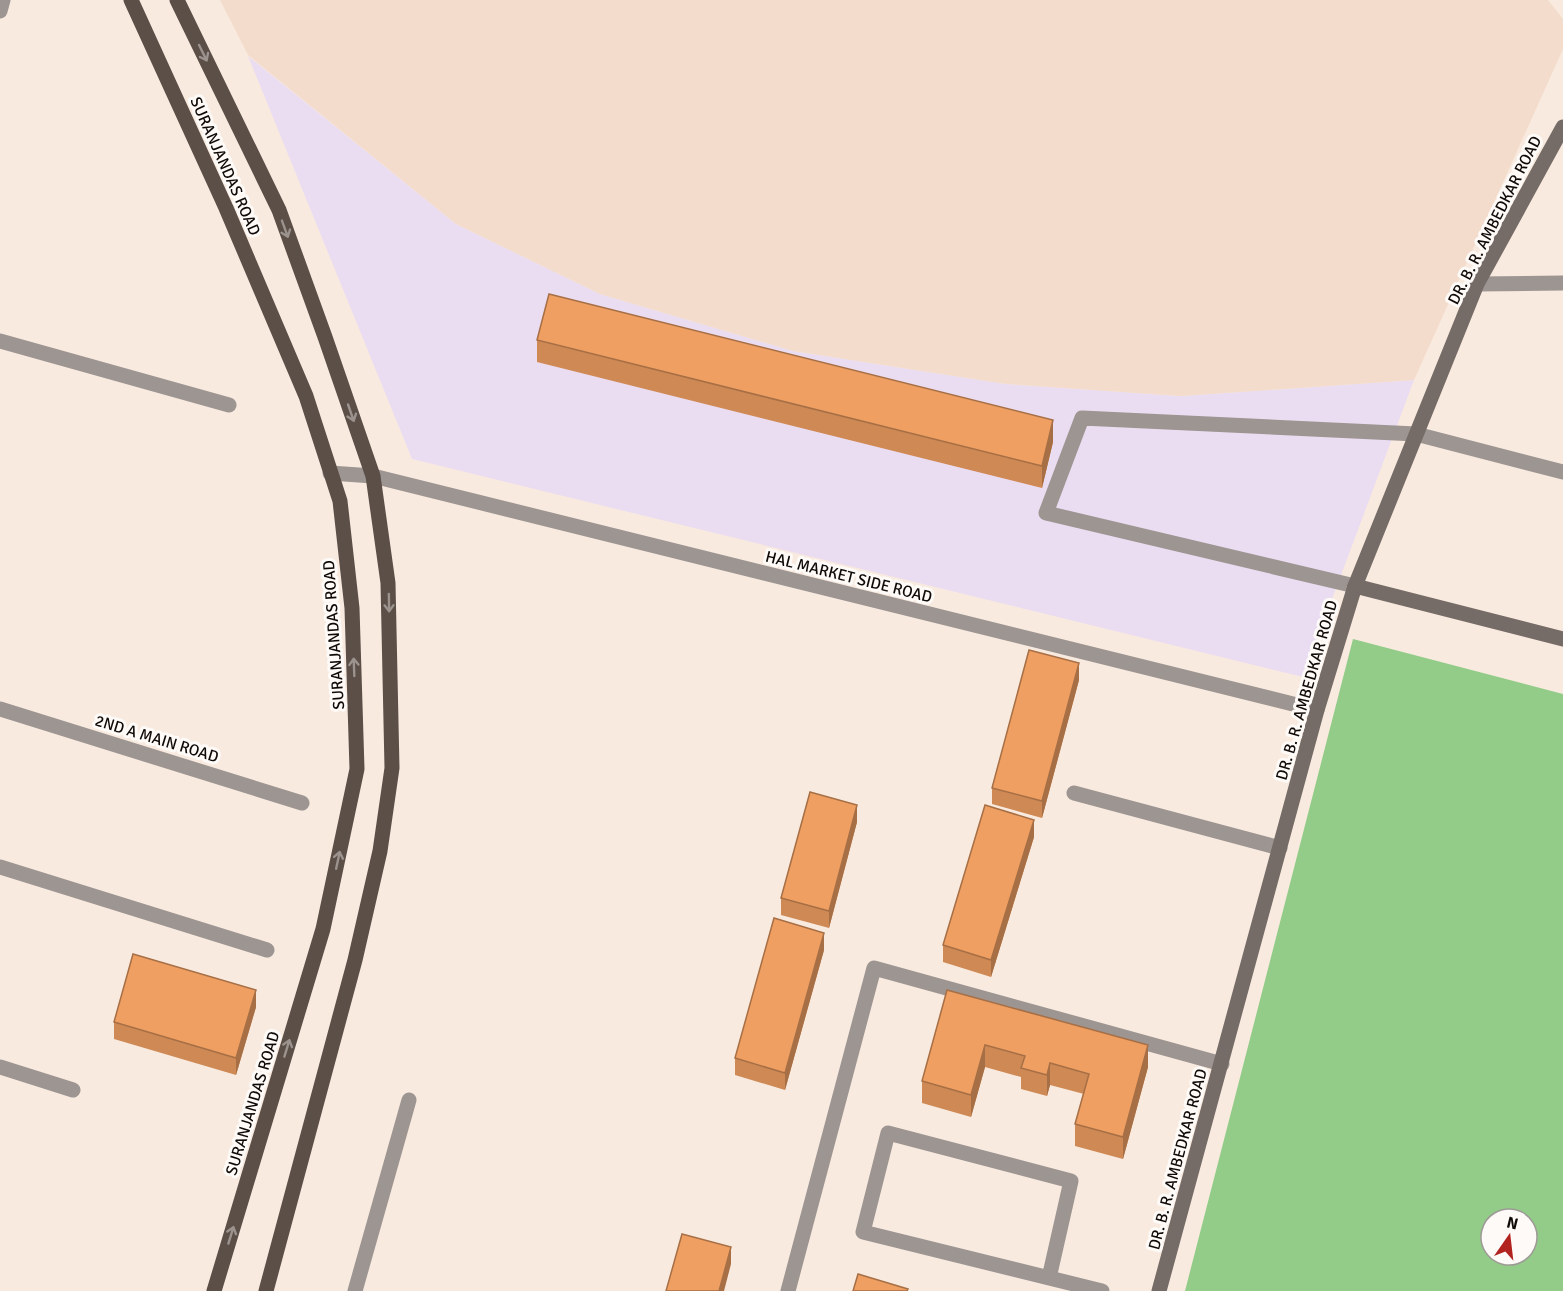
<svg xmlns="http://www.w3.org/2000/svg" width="1563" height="1291" font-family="Signika,sans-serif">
<rect width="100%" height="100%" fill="#f9eadf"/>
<!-- commercial -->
<path fill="#ebddf1" d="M248,56L456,224L600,294L793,351L1006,384L1181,396L1414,380L1303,677L412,459Z"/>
<!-- built -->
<path fill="#f3dccc" d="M220,0H1548L1563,19V49L1414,380L1181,396L1006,384L793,351L600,294L456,224L248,55Z"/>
<!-- green -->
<path fill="#92cc88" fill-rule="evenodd" d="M1353,639L1563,694V1291H1185ZM1491,1219H1527V1255H1491Z"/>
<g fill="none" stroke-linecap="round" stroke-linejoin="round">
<!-- lane -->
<g stroke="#9d9592" stroke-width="15">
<path d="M1355,586L1046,513L1082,418L1416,434"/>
<path d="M1049,1278L1071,1181L888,1133L863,1232L1102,1291"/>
<path d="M355,1291L409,1100"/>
</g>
<!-- street -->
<g stroke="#9d9592" stroke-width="15">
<path d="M0,11L3,0"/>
<path d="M1477,284L1563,283"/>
<path d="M0,341L229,405"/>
<path d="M1416,434L1563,472"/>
<path d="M330,473L373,476L1317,710"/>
<path d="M0,709L302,803"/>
<path d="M1074,793L1280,848"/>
<path d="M0,867L267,950"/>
<path d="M0,1067L73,1090"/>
<path d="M788,1291L874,968L1222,1064"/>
</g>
<!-- secondary -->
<g stroke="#766c67" stroke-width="15">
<path d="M1355,586L1563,639"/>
<path d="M1159,1291L1317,710L1355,586L1477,284L1563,127"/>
</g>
<!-- primary -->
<g stroke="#5b4f48" stroke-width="15">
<path d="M131,0L226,208L306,396L340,501L352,608L357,769L323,929L214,1291"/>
<path d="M177,0L279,210L325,337L373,476L388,583L392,768L380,851L355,960L266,1291"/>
</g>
</g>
<!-- wall -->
<g fill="#ce8954">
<path d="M537,340L1053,442L1042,488L537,362Z"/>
<path d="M1079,680L1042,818L992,804V788Z"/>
<path d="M857,822L829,928L781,915V898Z"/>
<path d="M1034,837L991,977L943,962V945Z"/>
<path d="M824,950L785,1090L735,1075V1058Z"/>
<path d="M947,990L1148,1067L1123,1159L1075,1146V1124L1084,1094L1050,1085L1047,1096L1021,1089V1077L985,1067L971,1117L922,1103V1081Z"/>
<path d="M256,1007L236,1075L114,1039V1022Z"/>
</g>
<!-- shaded-wall -->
<g fill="#a76f45">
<path d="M1053,420V442L1042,488V466Z"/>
<path d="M1079,663V680L1042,818V801Z"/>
<path d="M857,805V822L829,928V911Z"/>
<path d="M1034,820V837L991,977V960Z"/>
<path d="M824,933V950L785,1090V1073Z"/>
<path d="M256,990V1007L236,1075V1058Z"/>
<path d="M985,1045V1067L971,1117V1095Z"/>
<path d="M1148,1045V1067L1123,1159V1137Z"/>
<path d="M1050,1063V1085L1047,1096V1075Z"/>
<path d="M731,1247V1264L724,1291H719Z"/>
</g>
<!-- building -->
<g fill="#ef9f62" stroke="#a76f45" stroke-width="1.5">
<path d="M549,294L1053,420L1042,466L537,340Z"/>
<path d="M1029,650L1079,663L1042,801L992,788Z"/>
<path d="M810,792L857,805L829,911L781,898Z"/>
<path d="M985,805L1034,820L991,960L943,945Z"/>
<path d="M774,918L824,933L785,1073L735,1058Z"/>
<path d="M133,954L256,990L236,1058L114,1022Z"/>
<path d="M947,990L1148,1045L1123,1137L1075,1124L1089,1074L1050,1063L1047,1075L1021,1068L1025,1056L985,1045L971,1095L922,1081Z"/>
<path d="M682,1234L731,1247L719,1291H666Z"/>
<path d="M858,1274L908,1289L907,1291H853Z"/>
</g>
<!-- one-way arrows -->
<defs><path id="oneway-shaft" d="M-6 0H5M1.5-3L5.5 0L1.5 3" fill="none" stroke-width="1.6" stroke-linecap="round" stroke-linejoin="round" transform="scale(1.5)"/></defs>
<g stroke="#9c938e">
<use href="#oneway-shaft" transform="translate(203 53) rotate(64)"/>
<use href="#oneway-shaft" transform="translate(285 229) rotate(70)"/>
<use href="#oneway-shaft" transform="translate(351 413) rotate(71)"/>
<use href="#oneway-shaft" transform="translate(389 603) rotate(89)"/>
<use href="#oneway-shaft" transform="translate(354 667) rotate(-92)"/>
<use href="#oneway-shaft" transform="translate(338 860) rotate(-78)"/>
<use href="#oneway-shaft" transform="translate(287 1048) rotate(-73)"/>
<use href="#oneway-shaft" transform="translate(231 1235) rotate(-73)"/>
</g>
<g text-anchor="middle" stroke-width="6" stroke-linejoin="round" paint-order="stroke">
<!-- street labels -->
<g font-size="16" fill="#0f0a07" stroke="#fdfaf7">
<text transform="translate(226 166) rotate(66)" y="6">SURANJANDAS ROAD</text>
<text transform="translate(1494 220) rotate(-63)" y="6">DR. B. R. AMBEDKAR ROAD</text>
<text transform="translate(849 576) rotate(14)" y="6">HAL MARKET SIDE ROAD</text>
<text transform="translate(333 635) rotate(-94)" y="6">SURANJANDAS ROAD</text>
<text transform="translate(1306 690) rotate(-74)" y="6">DR. B. R. AMBEDKAR ROAD</text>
<text transform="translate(157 738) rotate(17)" y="6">2ND A MAIN ROAD</text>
<text transform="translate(252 1103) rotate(-73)" y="6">SURANJANDAS ROAD</text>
<text transform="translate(1177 1159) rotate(-75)" y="6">DR. B. R. AMBEDKAR ROAD</text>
</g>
</g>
<!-- north arrow -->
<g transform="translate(1509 1237) rotate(14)"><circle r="28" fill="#fdfaf7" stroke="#9e9a97" stroke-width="1.5"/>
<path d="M0-4.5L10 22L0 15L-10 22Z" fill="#b2221e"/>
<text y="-9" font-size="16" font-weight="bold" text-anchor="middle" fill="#0f0a07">N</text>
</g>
</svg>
